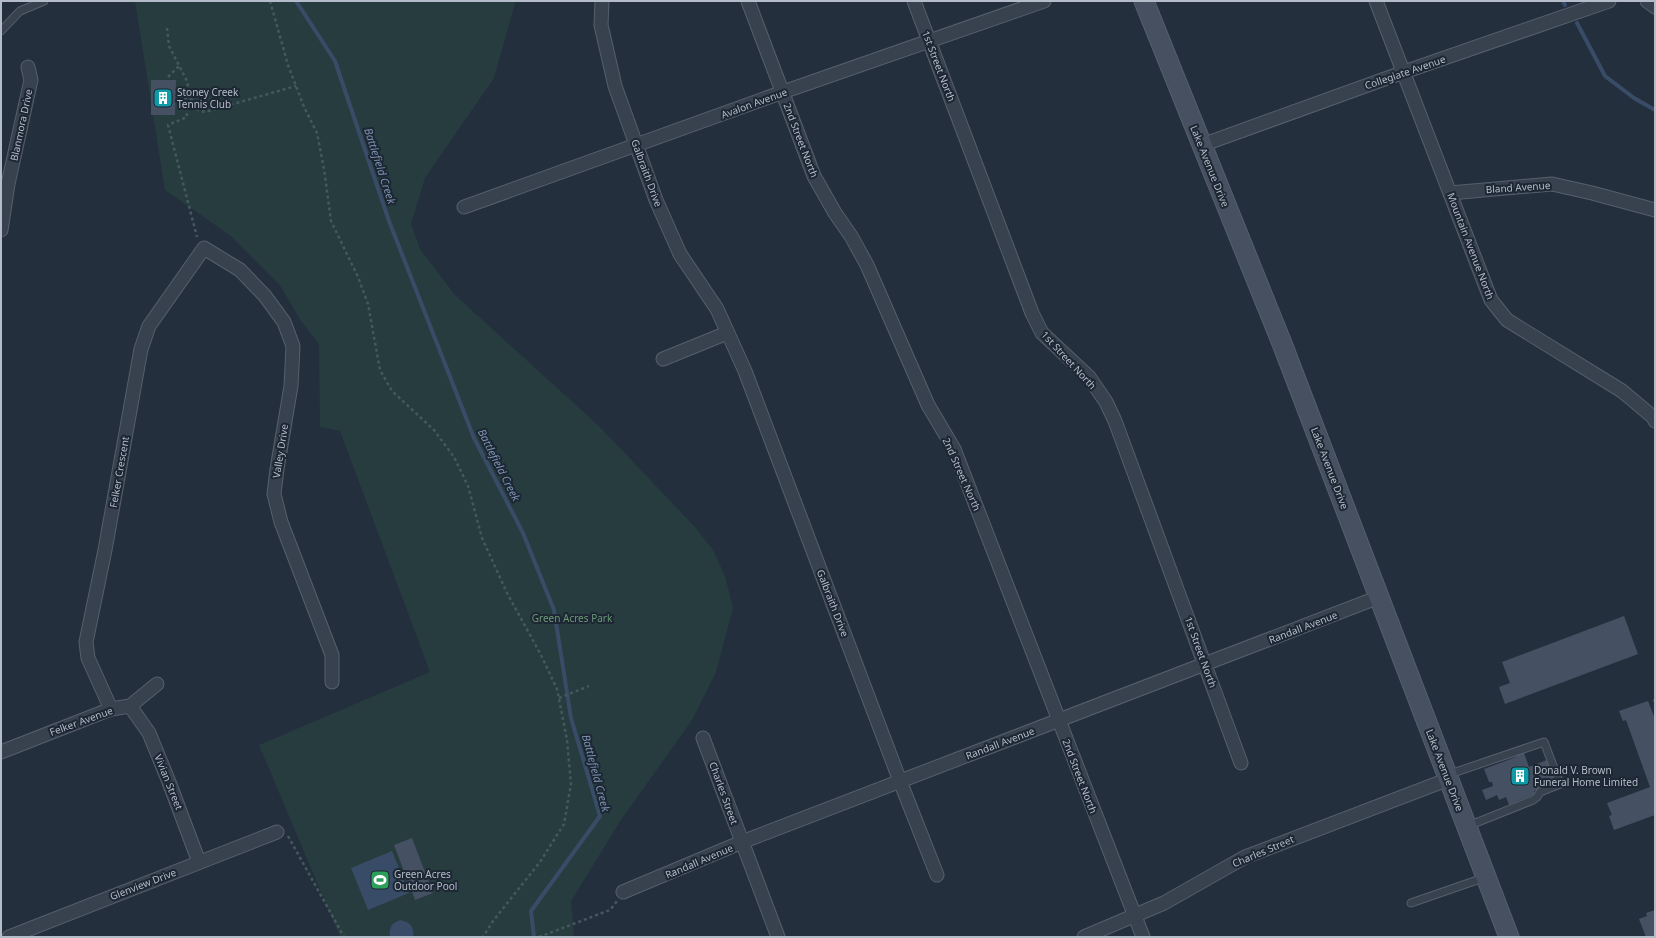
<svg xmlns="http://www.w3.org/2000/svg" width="1656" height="938" font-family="'Noto Sans',sans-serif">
<rect width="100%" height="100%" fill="#242f3e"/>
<!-- green -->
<path fill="#263c3f" d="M135,1H515L514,7L494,78L425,178L411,224L420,249L455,295L599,426L694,526L713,550L725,576L733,608L716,672L692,720L621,820L571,901L574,937H340L259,745L430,672L340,431L320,427L319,344L301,321L280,285L231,236L165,190Z"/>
<!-- water -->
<g fill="#394c67">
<path d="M392,851L409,893L368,910L351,868Z"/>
<path d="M400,920C410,922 415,927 413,937H390C388,928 392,923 400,920Z"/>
</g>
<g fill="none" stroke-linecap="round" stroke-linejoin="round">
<!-- stream -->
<g stroke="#394c67" stroke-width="4">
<path d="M296,1L335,61L389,221L474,438L523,533L554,610L571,718L600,816L531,911L534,937"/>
<path d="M1563,1L1565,5"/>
<path d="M1577,23L1605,76L1634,98L1655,110"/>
</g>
</g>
<!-- building -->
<g fill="#455162">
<path d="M151,80H176L175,115H151Z"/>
<path d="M1624,616L1638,654L1505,704L1499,687L1510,683L1502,662Z"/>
<path d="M1648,701L1655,719V815L1614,830L1609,816L1612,815L1607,803L1650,787L1626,720L1623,721L1619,711Z"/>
<path d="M1520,751L1521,754L1524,753L1529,767L1547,760L1556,782L1534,791L1535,794L1509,805L1506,797L1499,800L1497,795L1486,800L1482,790L1493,786L1492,782H1489L1484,769L1516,757L1514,753Z"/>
<path d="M412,838L433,893L415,900L394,845Z"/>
<path d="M1655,910V937H1646L1639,919L1647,916L1646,913Z"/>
</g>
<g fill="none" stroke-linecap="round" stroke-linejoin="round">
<defs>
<g id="lane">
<path d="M1,31L20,11L44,1"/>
<path d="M1447,775L1544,742L1560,784L1540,792L1537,797L1533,800L1468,826"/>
<path d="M1411,903L1486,877"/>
</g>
<g id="street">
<path d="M602,1L601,25L615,86L656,200L680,254L717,309L745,371L900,781L937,875"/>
<path d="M748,1L814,176L835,213L851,236L867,265L928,405L954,449L1143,937"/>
<path d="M914,1L1032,313L1042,333L1089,377L1106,402L1115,421L1241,763"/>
<path d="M1376,1L1491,300L1507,320L1622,391L1653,417L1655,421"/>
<path d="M1647,1L1655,7"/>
<path d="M1202,145L1404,72L1609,1"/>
<path d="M1450,193L1552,184L1592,193L1655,210"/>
<path d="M464,207L783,92L1044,1"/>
<path d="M1,230L8,184L31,80L28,67"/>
<path d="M663,359L727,333"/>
<path d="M130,706L149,733L169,782L199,862"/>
<path d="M111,709L88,658L86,642L105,550L141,349L149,326L204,248L240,270L265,296L284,322L293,346L291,386L277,469L274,494L281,522L332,655V682"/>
<path d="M703,738L778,937"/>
<path d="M1,752L111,709L130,706L157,684"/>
<path d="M623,892L742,842L1379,597"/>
<path d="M9,937L277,832"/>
<path d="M1084,937L1164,903L1245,857L1449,779"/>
</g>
<path id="secondary" d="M1144,1L1283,346L1509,937"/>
</defs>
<!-- lane casing -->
<use href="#lane" stroke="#565f6c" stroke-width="9"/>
<!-- street casing -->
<use href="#street" stroke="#565f6c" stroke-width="15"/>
<!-- secondary casing -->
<use href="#secondary" stroke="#565f6c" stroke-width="21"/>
<!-- path -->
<g stroke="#44595c" stroke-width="2.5" stroke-dasharray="3 3" stroke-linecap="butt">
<path d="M270,1L288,65L304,107L317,133L324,169L331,221L358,277L368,304L380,370L392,391L434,430L454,457L468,486L482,538L507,593L541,655L557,689L567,740L571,784L564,824L540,862L493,921L483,937"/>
<path d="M167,28L169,46L188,83L186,98L187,117L168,125L197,237"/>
<path d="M168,77L179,66"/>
<path d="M178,98H186L192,100L198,110L205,112L296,86"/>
<path d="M559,698L589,686"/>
<path d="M1653,701L1655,700"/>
<path d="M288,836L344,937"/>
<path d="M539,937L610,910L617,901"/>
</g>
<!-- lane -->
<use href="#lane" stroke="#38414e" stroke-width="7"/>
<!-- street -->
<use href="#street" stroke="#38414e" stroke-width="13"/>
<!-- secondary -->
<use href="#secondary" stroke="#465061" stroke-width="19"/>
</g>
<!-- icons -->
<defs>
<symbol id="building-square" viewBox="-11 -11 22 22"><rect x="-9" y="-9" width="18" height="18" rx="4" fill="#0f9aa8" stroke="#1d2633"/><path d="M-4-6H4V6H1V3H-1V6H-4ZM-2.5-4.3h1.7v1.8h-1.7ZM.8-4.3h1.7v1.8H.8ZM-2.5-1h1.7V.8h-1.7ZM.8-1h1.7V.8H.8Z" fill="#fff"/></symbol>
<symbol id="stadium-square" viewBox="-11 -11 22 22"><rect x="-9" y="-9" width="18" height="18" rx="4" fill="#2e9e5b" stroke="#1d2633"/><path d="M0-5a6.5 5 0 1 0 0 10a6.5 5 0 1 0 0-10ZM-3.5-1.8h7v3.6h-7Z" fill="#fff"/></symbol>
</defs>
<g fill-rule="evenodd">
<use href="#building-square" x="152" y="87" width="22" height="22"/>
<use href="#building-square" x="1509" y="765" width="22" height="22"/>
<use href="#stadium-square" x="369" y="869" width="22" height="22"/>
</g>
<g text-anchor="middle" stroke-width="4" stroke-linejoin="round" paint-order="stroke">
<!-- street labels -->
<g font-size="10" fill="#b4bcc9" stroke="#1d2633">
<text transform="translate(939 66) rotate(69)" y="4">1st Street North</text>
<text transform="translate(1405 72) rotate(-19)" y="4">Collegiate Avenue</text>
<text transform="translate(754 103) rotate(-20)" y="4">Avalon Avenue</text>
<text transform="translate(21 125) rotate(-78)" y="4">Blanmora Drive</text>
<text transform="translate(801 140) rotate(69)" y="4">2nd Street North</text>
<text transform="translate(1210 166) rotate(68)" y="4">Lake Avenue Drive</text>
<text transform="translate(647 173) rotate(70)" y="4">Galbraith Drive</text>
<text transform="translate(1518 187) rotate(-4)" y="4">Bland Avenue</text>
<text transform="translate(1471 246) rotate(69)" y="4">Mountain Avenue North</text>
<text transform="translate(1069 360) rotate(47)" y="4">1st Street North</text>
<text transform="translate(280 451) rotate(-81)" y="4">Valley Drive</text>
<text transform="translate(1330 468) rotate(69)" y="4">Lake Avenue Drive</text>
<text transform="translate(119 472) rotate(-80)" y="4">Felker Crescent</text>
<text transform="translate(962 474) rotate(66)" y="4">2nd Street North</text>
<text transform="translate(833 603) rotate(69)" y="4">Galbraith Drive</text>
<text transform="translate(1303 627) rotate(-21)" y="4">Randall Avenue</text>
<text transform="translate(1201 652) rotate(70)" y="4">1st Street North</text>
<text transform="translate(81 721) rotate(-20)" y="4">Felker Avenue</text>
<text transform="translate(1000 743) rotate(-21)" y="4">Randall Avenue</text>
<text transform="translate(1445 770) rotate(69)" y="4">Lake Avenue Drive</text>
<text transform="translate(1080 776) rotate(69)" y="4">2nd Street North</text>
<text transform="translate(169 782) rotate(68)" y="4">Vivian Street</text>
<text transform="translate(724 793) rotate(70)" y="4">Charles Street</text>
<text transform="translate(1263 851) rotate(-23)" y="4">Charles Street</text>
<text transform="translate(699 861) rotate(-23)" y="4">Randall Avenue</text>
<text transform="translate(143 884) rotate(-21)" y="4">Glenview Drive</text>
</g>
<!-- poi labels -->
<g font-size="10" fill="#b4bcc9" stroke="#1d2633" text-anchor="start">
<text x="177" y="96">Stoney Creek<tspan x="177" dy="12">Tennis Club</tspan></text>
<text x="1534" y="774">Donald V. Brown<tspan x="1534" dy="12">Funeral Home Limited</tspan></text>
<text x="394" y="878">Green Acres<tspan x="394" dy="12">Outdoor Pool</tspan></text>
</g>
<!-- park labels -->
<g font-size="10" fill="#6b9a76" stroke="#1d2633">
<text x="572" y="622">Green Acres Park</text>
</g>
<!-- water labels -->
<g font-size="11" font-style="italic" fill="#7c92b1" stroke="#1d2633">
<text transform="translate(380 166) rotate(72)" y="4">Battlefield Creek</text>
<text transform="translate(499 465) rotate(63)" y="4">Battlefield Creek</text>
<text transform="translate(596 773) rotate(75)" y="4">Battlefield Creek</text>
</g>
</g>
<!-- border -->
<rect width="1656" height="938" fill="none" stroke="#b4bcc9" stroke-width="4"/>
</svg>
